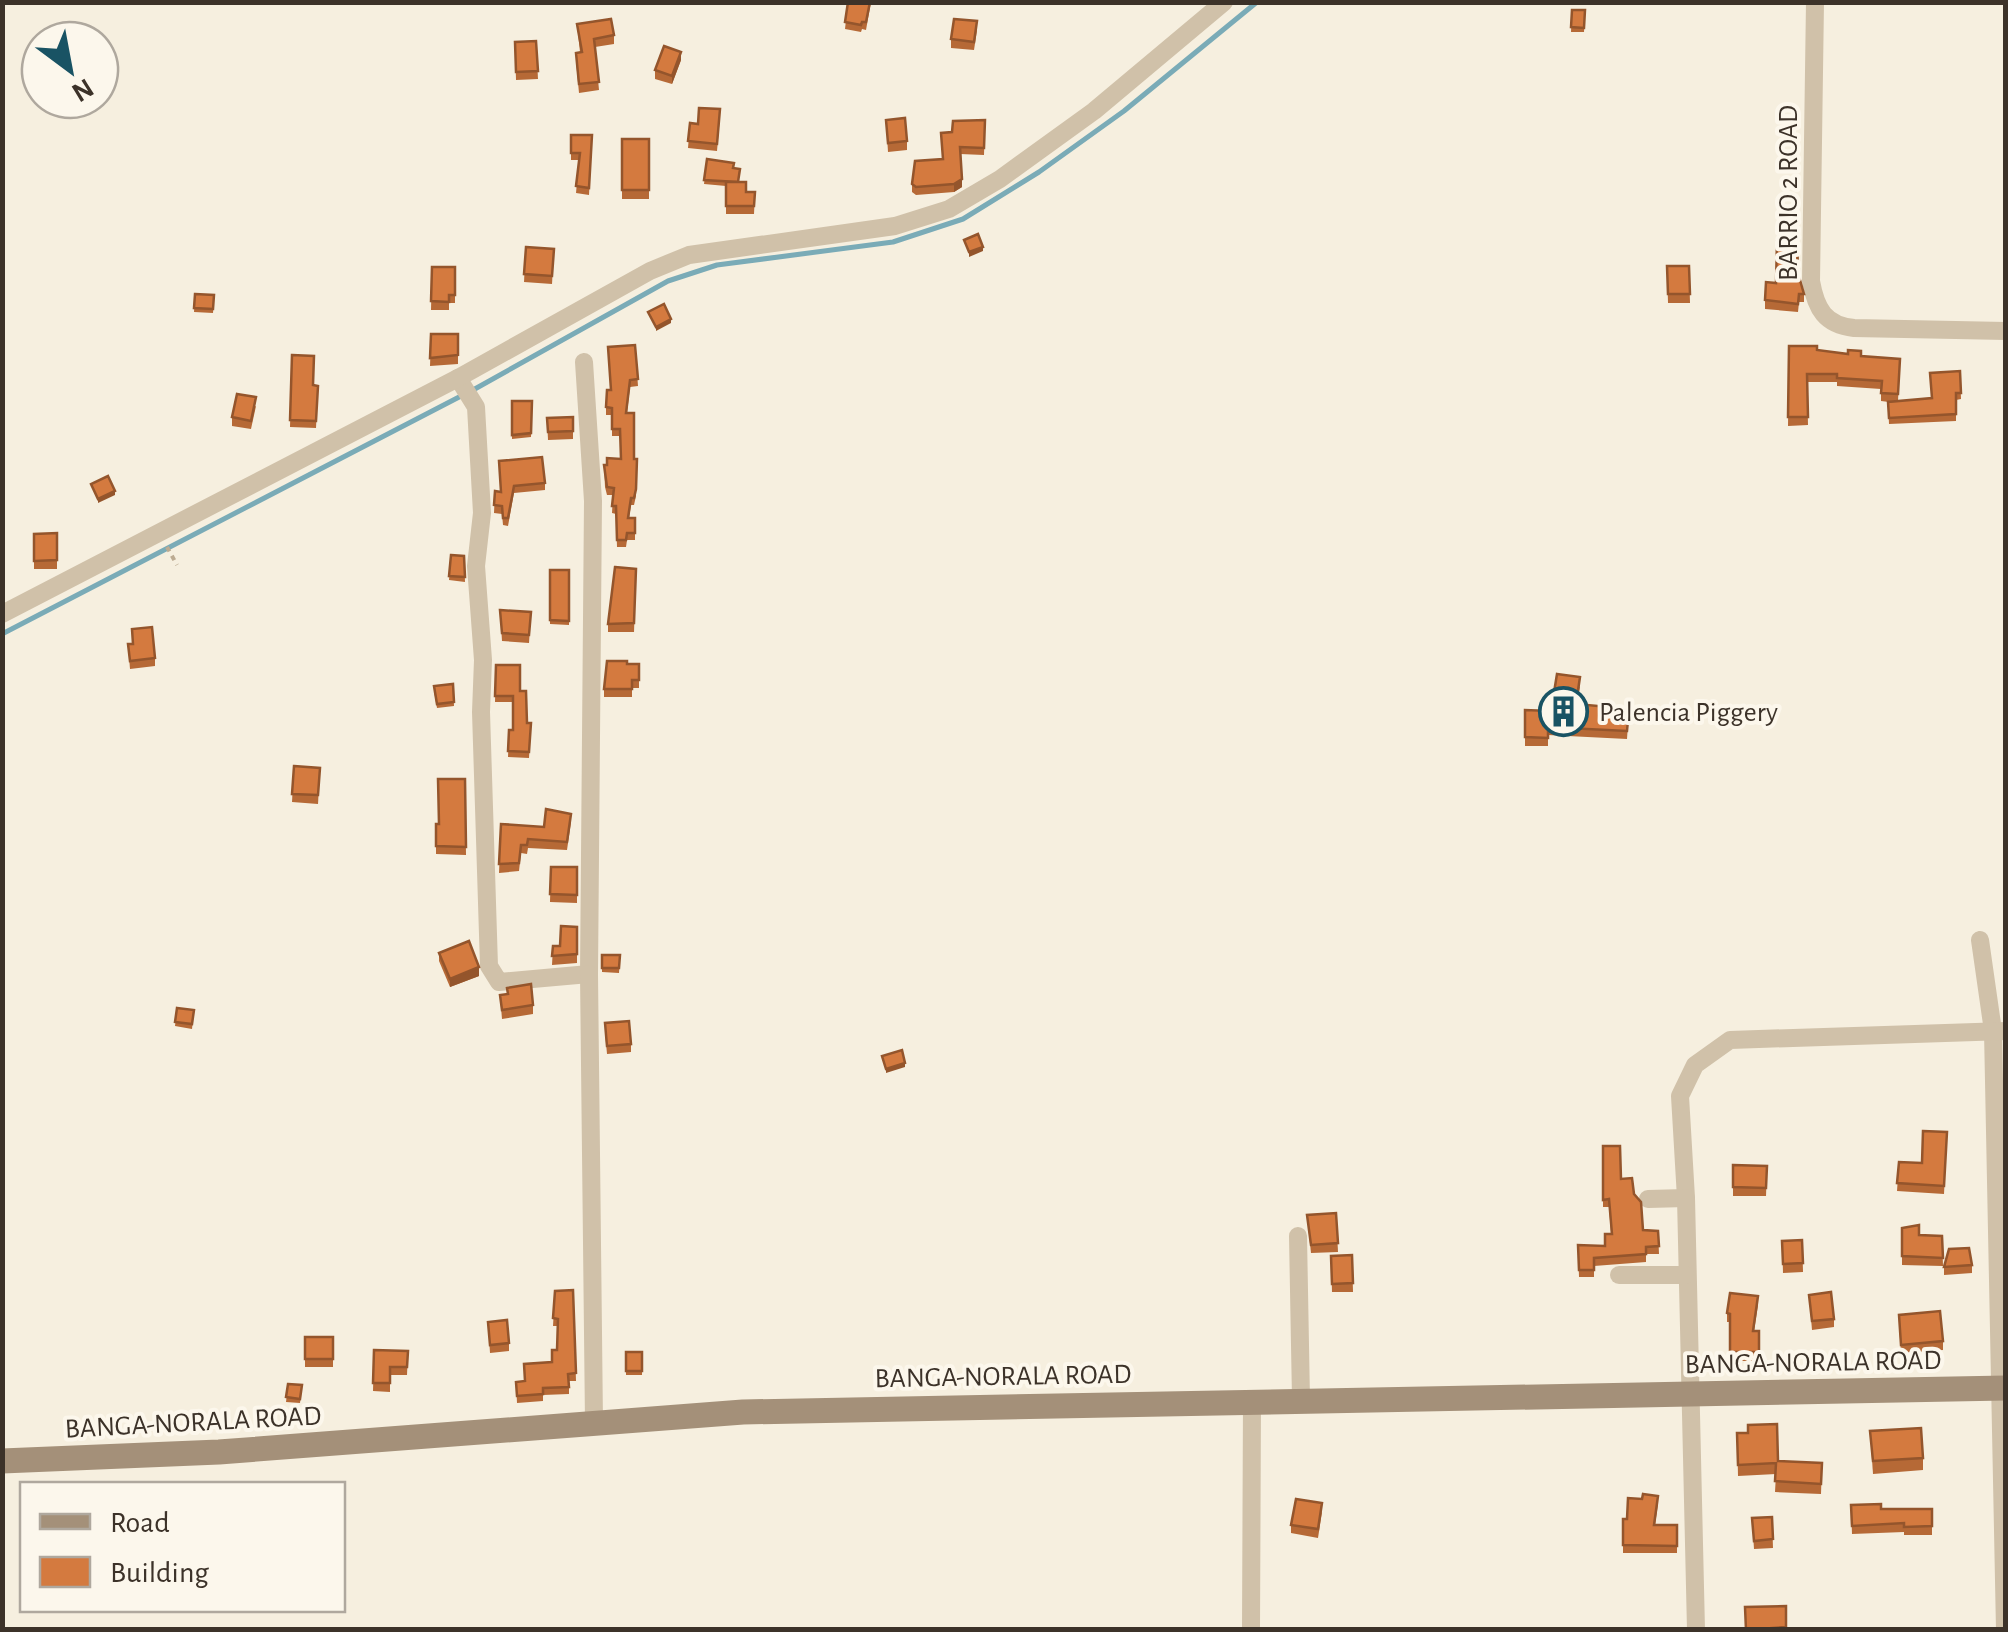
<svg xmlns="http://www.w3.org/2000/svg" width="2008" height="1632" font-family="'Alegreya Sans',sans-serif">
<rect width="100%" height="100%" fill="#f6efdf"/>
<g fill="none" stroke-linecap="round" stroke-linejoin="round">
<!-- stream -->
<g stroke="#7aabb7" stroke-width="5">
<path d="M473,390L668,281L717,265L893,242L963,219L1039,172L1124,111L1257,2"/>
<path d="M2,634L463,395"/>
</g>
<!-- path -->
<path stroke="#bcab92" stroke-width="4" stroke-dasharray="5 5" stroke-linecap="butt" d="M167,547L177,565"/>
<!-- minor -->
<g stroke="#d0c1a9" stroke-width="18">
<path d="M1815,2L1811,281C1816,309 1825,325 1854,328L2006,331"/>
<path d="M458,378L476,407L482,513L476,566L483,660L481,712L489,966L499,982L589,974L593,501L584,362"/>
<path d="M2,614L458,378L650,271L689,255L895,226L949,209L1000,179L1094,111L1224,2"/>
<path d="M1980,940L1993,1031L2005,1630"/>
<path d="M589,974L594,1422"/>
<path d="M1686,1198L1680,1096L1695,1065L1730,1040L2006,1031"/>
<path d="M1648,1199L1686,1198L1696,1630"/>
<path d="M1298,1236L1301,1399"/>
<path d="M1619,1275H1685"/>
<path d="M1251,1630L1252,1400"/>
</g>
<!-- secondary -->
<path stroke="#a49079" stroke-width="25" d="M2,1461L219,1452L743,1412L2006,1388"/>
</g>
<!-- wall -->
<g fill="#b66936">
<path d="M848,2H871L866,30L862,29L861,32L845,29Z"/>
<path d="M1572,10H1585L1584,32H1571Z"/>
<path d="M577,24L614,35V44L595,47L599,90L579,93L576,61V53L580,52Z"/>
<path d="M977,30L974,50L951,48V39Z"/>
<path d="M536,41L538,79L516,80L515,42Z"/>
<path d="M681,60L672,84L655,79V70Z"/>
<path d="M720,116L717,151L688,148L690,123L698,124Z"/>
<path d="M886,120L907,141V150L888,152Z"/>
<path d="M985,120L984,155L960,154L962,187L954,192L916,195L912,192V184L943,159L952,132Z"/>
<path d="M571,135H592L589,195L576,193L579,160H571Z"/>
<rect x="622" y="139" width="27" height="60"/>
<path d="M707,159L734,167L738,182L746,192H755L754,214H726V186L704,184Z"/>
<path d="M1782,240L1798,273L1804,294V302H1799L1798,312L1765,309V300L1776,283Z"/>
<path d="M526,247L554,249L552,284L524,282Z"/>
<path d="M1667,266H1689L1690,303H1668Z"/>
<path d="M432,267H455V303H449V310H431Z"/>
<path d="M195,294L214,295L213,313L194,312Z"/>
<path d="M431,334H458V364L430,366Z"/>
<path d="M635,345L638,386L630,387L627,413L634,459L636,496L634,505H631L629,518H635V540H627L626,547H617L616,514L612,513L613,495H607L605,487L604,465L621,459L620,436H612V415H606V407L610,390Z"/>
<path d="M1789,346L1861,356L1900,359L1898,401L1931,398L1960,371L1961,399L1956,400V421L1889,424L1888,402H1889L1881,401V389L1837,386V382H1807L1808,425L1788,426Z"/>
<path d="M292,355L313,385L318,386L316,428L290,427Z"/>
<path d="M512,401H532L531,437L512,439Z"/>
<path d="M256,406L251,429L232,426V417Z"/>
<path d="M573,417V439L548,440L547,418Z"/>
<path d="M499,461L545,483V490L514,493L508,526L503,525L502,514L494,513L495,491L501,492Z"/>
<path d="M57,533V569H34V534Z"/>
<path d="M451,555L464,556L465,582L449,580Z"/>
<path d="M636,569L634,632H608V624Z"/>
<path d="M550,570H569V625L550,624Z"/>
<path d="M500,610L531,612L529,643L502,641Z"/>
<path d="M128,644L155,658V666L130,669Z"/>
<path d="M627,664H639V688H632V697H604V689Z"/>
<path d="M496,665L520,691L527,723H531L529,758L508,757L509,730H513V702H495Z"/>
<path d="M453,684L454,706L437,708L434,691Z"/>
<path d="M1580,686L1577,704L1629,709L1627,739L1548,735V746H1525V710L1551,711Z"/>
<path d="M294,766L320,768L318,804L292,802Z"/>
<path d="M465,779L466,855L436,854V824H439Z"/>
<path d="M571,822L567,850L528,848L527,854L521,853L519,871L499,873L501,824L544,827Z"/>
<path d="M551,867H577V903L550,902Z"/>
<path d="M577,927V963L552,965L553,946H560Z"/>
<path d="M439,953L479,976L450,987L439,961Z"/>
<path d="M602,955H620L619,973L602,972Z"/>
<path d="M507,988L533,1005V1014L502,1019L500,995L507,994Z"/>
<path d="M177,1008L194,1010L192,1029L175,1026Z"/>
<path d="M605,1032L631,1044V1052L607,1054Z"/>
<path d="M1947,1132L1944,1194L1897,1191L1899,1162L1922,1163Z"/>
<path d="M1603,1146L1621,1179L1634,1194L1643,1230L1658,1231L1659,1254H1646V1262L1594,1266V1277H1579L1578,1245L1605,1246L1611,1234L1609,1207H1603Z"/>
<path d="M1733,1165L1767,1166L1766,1196H1733Z"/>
<path d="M1336,1213L1338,1252L1311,1253L1307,1215Z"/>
<path d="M1902,1228L1919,1235L1942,1236L1943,1266L1902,1265Z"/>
<path d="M1802,1240L1803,1272L1783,1273L1782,1241Z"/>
<path d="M1352,1255L1353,1292H1332L1331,1256Z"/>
<path d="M1972,1265V1273L1944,1275V1267Z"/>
<path d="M573,1290L576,1381H569V1394L543,1395V1401L517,1403L516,1382L524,1381L552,1362L557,1350V1326H553L555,1291Z"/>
<path d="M1809,1295L1834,1319V1327L1812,1330Z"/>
<path d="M1758,1305L1754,1331H1759V1361H1730V1322H1727V1313Z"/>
<path d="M488,1322L509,1343V1351L490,1353Z"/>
<path d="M1899,1324L1943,1341V1350L1901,1353Z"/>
<rect x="305" y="1337" width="28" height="30"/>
<path d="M374,1350L408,1351L407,1375H390V1392L373,1391Z"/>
<rect x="626" y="1352" width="16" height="23"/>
<path d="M288,1384L302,1385L300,1403L286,1402Z"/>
<path d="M1870,1431L1923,1458V1470L1873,1474Z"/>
<path d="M1737,1433L1778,1461L1822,1463L1821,1494L1775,1492L1776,1474L1738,1476Z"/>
<path d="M1658,1504L1655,1525H1677V1553H1623V1519H1627Z"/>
<path d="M1851,1505L1881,1509H1932V1535H1904V1532L1852,1534Z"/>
<path d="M1322,1512L1318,1538L1291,1533V1525Z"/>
<path d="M1772,1517L1773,1548L1754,1549L1752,1518Z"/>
</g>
<!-- shaded-wall -->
<g fill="#94552c">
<path d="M681,52V60L672,84V76Z"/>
<path d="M962,179V187L954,192V184Z"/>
<path d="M983,247V251L969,257V252Z"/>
<path d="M671,319V323L656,331V327Z"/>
<path d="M115,491V495L98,503V499Z"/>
<path d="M479,967V976L450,987V979Z"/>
<path d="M905,1063V1067L886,1073V1069Z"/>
</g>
<!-- building -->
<g fill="#d47a3f" stroke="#94552c" stroke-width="2.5">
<path d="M848,2H870L866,22H862L861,25L845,22Z"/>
<path d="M1572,10H1585L1584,28L1571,27Z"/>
<path d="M611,19L614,35L594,39L599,82L579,84L576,53L582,52L577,24Z"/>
<path d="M954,19L977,21L974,42L951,39Z"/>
<path d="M536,41L538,71L516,72L515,42Z"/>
<path d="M664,46L681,52L672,76L655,70Z"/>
<path d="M699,108L720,109L717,144L688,141L690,123L698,124Z"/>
<path d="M905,118L907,141L888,143L886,120Z"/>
<path d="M985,120L984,148L960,147L962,179L954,184L916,187L912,184L915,161L943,159L941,133L952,132L953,121Z"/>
<path d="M571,135H592L589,188L576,186L580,153H571Z"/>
<rect x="622" y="139" width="27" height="51"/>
<path d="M707,159L734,163L733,168L740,169L738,182L704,180Z"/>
<path d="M726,182H746V192H755L754,206H726Z"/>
<path d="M1782,231H1797L1798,273L1804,294H1799L1798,304L1765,300L1766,282L1776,283L1777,241L1782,240Z"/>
<path d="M978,234L983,247L969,252L964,240Z"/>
<path d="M526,247L554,249L552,276L524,274Z"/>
<path d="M1667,266H1689L1690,294H1668Z"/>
<path d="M432,267H455V295H449V302L431,301Z"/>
<path d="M195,294L214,295L213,309L194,308Z"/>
<path d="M664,304L671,319L656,327L648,312Z"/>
<path d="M431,334H458V355L430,358Z"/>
<path d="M635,345L638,379L630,380L626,413H634V459H637L636,489L634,498H631L628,518H635V533H627L626,540H617L616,506H612L614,488L607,487L604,465H607V458L621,459L620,429H612V408L606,407L607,390H611L608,347Z"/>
<path d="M1789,346H1817V350L1848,354V350L1861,351V356L1900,359L1898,394L1881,393L1882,381L1837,378V374H1807L1808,417H1788Z"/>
<path d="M292,355L314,356L313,385L318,386L316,421L290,420Z"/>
<path d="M1960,371L1961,393H1956V414L1889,418L1888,402L1932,398L1930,373Z"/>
<path d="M237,394L256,397L251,421L232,417Z"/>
<path d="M512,401H532L531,433L512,435Z"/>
<path d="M573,417V431L548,432L547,418Z"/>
<path d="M542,457L545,483L514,486L508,518H503L502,506L494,505L495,491L501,492L499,461Z"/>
<path d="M108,476L115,491L98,499L91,484Z"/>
<path d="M57,533V560L34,561V534Z"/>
<path d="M451,555L464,556L465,577L449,576Z"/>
<path d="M615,567L636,569L634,623L608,624Z"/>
<path d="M550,570H569V621L550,620Z"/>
<path d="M500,610L531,612L529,635L502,633Z"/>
<path d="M152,627L155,658L130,661L128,644H133L132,629Z"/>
<path d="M607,661H627V664H639V680H632V689H604Z"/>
<path d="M496,665H520V691H526L527,723H531L529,752L508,751L509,730H513V696H495Z"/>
<path d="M1557,674L1580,677L1576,704L1629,709L1627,731L1548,727V738L1525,737V710L1551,711Z"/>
<path d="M453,684L454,702L437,704L434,686Z"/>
<path d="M294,766L320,768L318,795L292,794Z"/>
<path d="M438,779H465L466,847L436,846V824H439Z"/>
<path d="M546,809L571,814L567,842L528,839L527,845H521L519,863L499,864L501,824L544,827Z"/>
<path d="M551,867H577V895L550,894Z"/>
<path d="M561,926L577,927V954L552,956L553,946H560Z"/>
<path d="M469,941L479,967L450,979L439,953Z"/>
<path d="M602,955H620L619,968H602Z"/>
<path d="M531,984L533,1005L502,1010L500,995L508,994L507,988Z"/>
<path d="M177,1008L194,1010L192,1024L175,1022Z"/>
<path d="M629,1021L631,1044L607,1046L605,1023Z"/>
<path d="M902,1050L905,1063L886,1069L882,1056Z"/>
<path d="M1923,1131L1947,1132L1944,1186L1897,1183L1899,1162L1922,1163Z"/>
<path d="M1603,1146H1620L1621,1179L1632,1178L1634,1194L1641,1202L1643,1230L1658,1231L1659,1246L1646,1247V1254L1594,1258V1270H1579L1578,1245L1605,1246V1234H1612L1609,1199L1603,1200Z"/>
<path d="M1733,1165L1767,1166L1766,1188L1733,1187Z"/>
<path d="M1336,1213L1338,1243L1311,1245L1307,1215Z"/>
<path d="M1919,1225V1235L1942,1236L1943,1258L1902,1256V1228Z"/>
<path d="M1802,1240L1803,1263L1783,1264L1782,1241Z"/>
<path d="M1969,1248L1972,1265L1944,1267L1949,1249Z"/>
<path d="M1352,1255L1353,1283L1332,1284L1331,1256Z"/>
<path d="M573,1290L576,1373L568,1374L569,1387L543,1388V1394L517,1396L516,1382L525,1381L524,1364L552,1362V1350H557L558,1319L553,1318L555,1291Z"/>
<path d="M1831,1292L1834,1319L1812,1321L1809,1295Z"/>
<path d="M1730,1293L1758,1296L1753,1331H1759V1352H1730V1314L1727,1313Z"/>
<path d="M1940,1311L1943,1341L1901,1345L1899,1315Z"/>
<path d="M507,1320L509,1343L490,1345L488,1322Z"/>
<rect x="305" y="1337" width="28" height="22"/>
<path d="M374,1350L408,1351L407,1367H390V1383H373Z"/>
<rect x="626" y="1352" width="16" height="19"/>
<path d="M288,1384L302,1385L300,1399L286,1397Z"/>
<path d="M1777,1424L1778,1461L1822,1463L1821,1484L1775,1481L1776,1463L1738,1465L1737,1433H1748V1425Z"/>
<path d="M1921,1428L1923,1458L1873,1461L1870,1431Z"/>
<path d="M1643,1494L1658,1496L1654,1525H1677V1546L1623,1545V1519H1627L1628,1498L1642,1499Z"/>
<path d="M1296,1499L1322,1503L1318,1529L1291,1525Z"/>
<path d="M1881,1504V1509H1932V1526L1904,1527V1523L1852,1526L1851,1505Z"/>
<path d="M1772,1517L1773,1539L1754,1541L1752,1518Z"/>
<path d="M1786,1606V1627L1771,1628L1772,1630H1746L1745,1607Z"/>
</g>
<!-- icons -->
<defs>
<symbol id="building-ring" viewBox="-11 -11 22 22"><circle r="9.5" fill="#fcf7ec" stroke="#195364" stroke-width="1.5"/><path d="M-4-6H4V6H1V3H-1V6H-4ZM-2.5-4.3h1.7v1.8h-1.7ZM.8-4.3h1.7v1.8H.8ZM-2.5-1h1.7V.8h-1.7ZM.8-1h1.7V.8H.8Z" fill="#195364"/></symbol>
</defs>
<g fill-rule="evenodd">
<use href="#building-ring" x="1536" y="684" width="55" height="55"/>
</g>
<g text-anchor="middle" stroke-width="8" stroke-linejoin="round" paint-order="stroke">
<!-- street labels -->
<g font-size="28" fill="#3c3229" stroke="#fcf7ec">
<text transform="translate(1787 193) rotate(-90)" y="10">BARRIO 2 ROAD</text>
<text transform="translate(1813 1361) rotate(-1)" y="10">BANGA-NORALA ROAD</text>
<text transform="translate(1003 1375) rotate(-1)" y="10">BANGA-NORALA ROAD</text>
<text transform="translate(193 1421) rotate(-3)" y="10">BANGA-NORALA ROAD</text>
</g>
<!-- poi labels -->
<g font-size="28" fill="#3c3229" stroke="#fcf7ec" text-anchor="start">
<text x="1599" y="721">Palencia Piggery</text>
</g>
</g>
<!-- border -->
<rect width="2008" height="1632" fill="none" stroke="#3c3229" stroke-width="10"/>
<!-- legend -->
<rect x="20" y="1482" width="325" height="130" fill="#fcf7ec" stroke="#afa89e" stroke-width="2.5"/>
<rect x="40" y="1514" width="50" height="15" fill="#a49079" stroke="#afa89e" stroke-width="2.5"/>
<text x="110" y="1532" font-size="30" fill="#3c3229">Road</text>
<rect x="40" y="1557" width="50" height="30" fill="#d47a3f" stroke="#afa89e" stroke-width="2.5"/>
<text x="110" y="1582" font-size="30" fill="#3c3229">Building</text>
<!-- north arrow -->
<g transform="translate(70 70) rotate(148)"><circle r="48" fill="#fcf7ec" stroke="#afa89e" stroke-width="2.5"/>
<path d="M0-8L18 38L0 25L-18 38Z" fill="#195364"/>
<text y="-15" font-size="28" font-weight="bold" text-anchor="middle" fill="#3c3229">N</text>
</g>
</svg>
